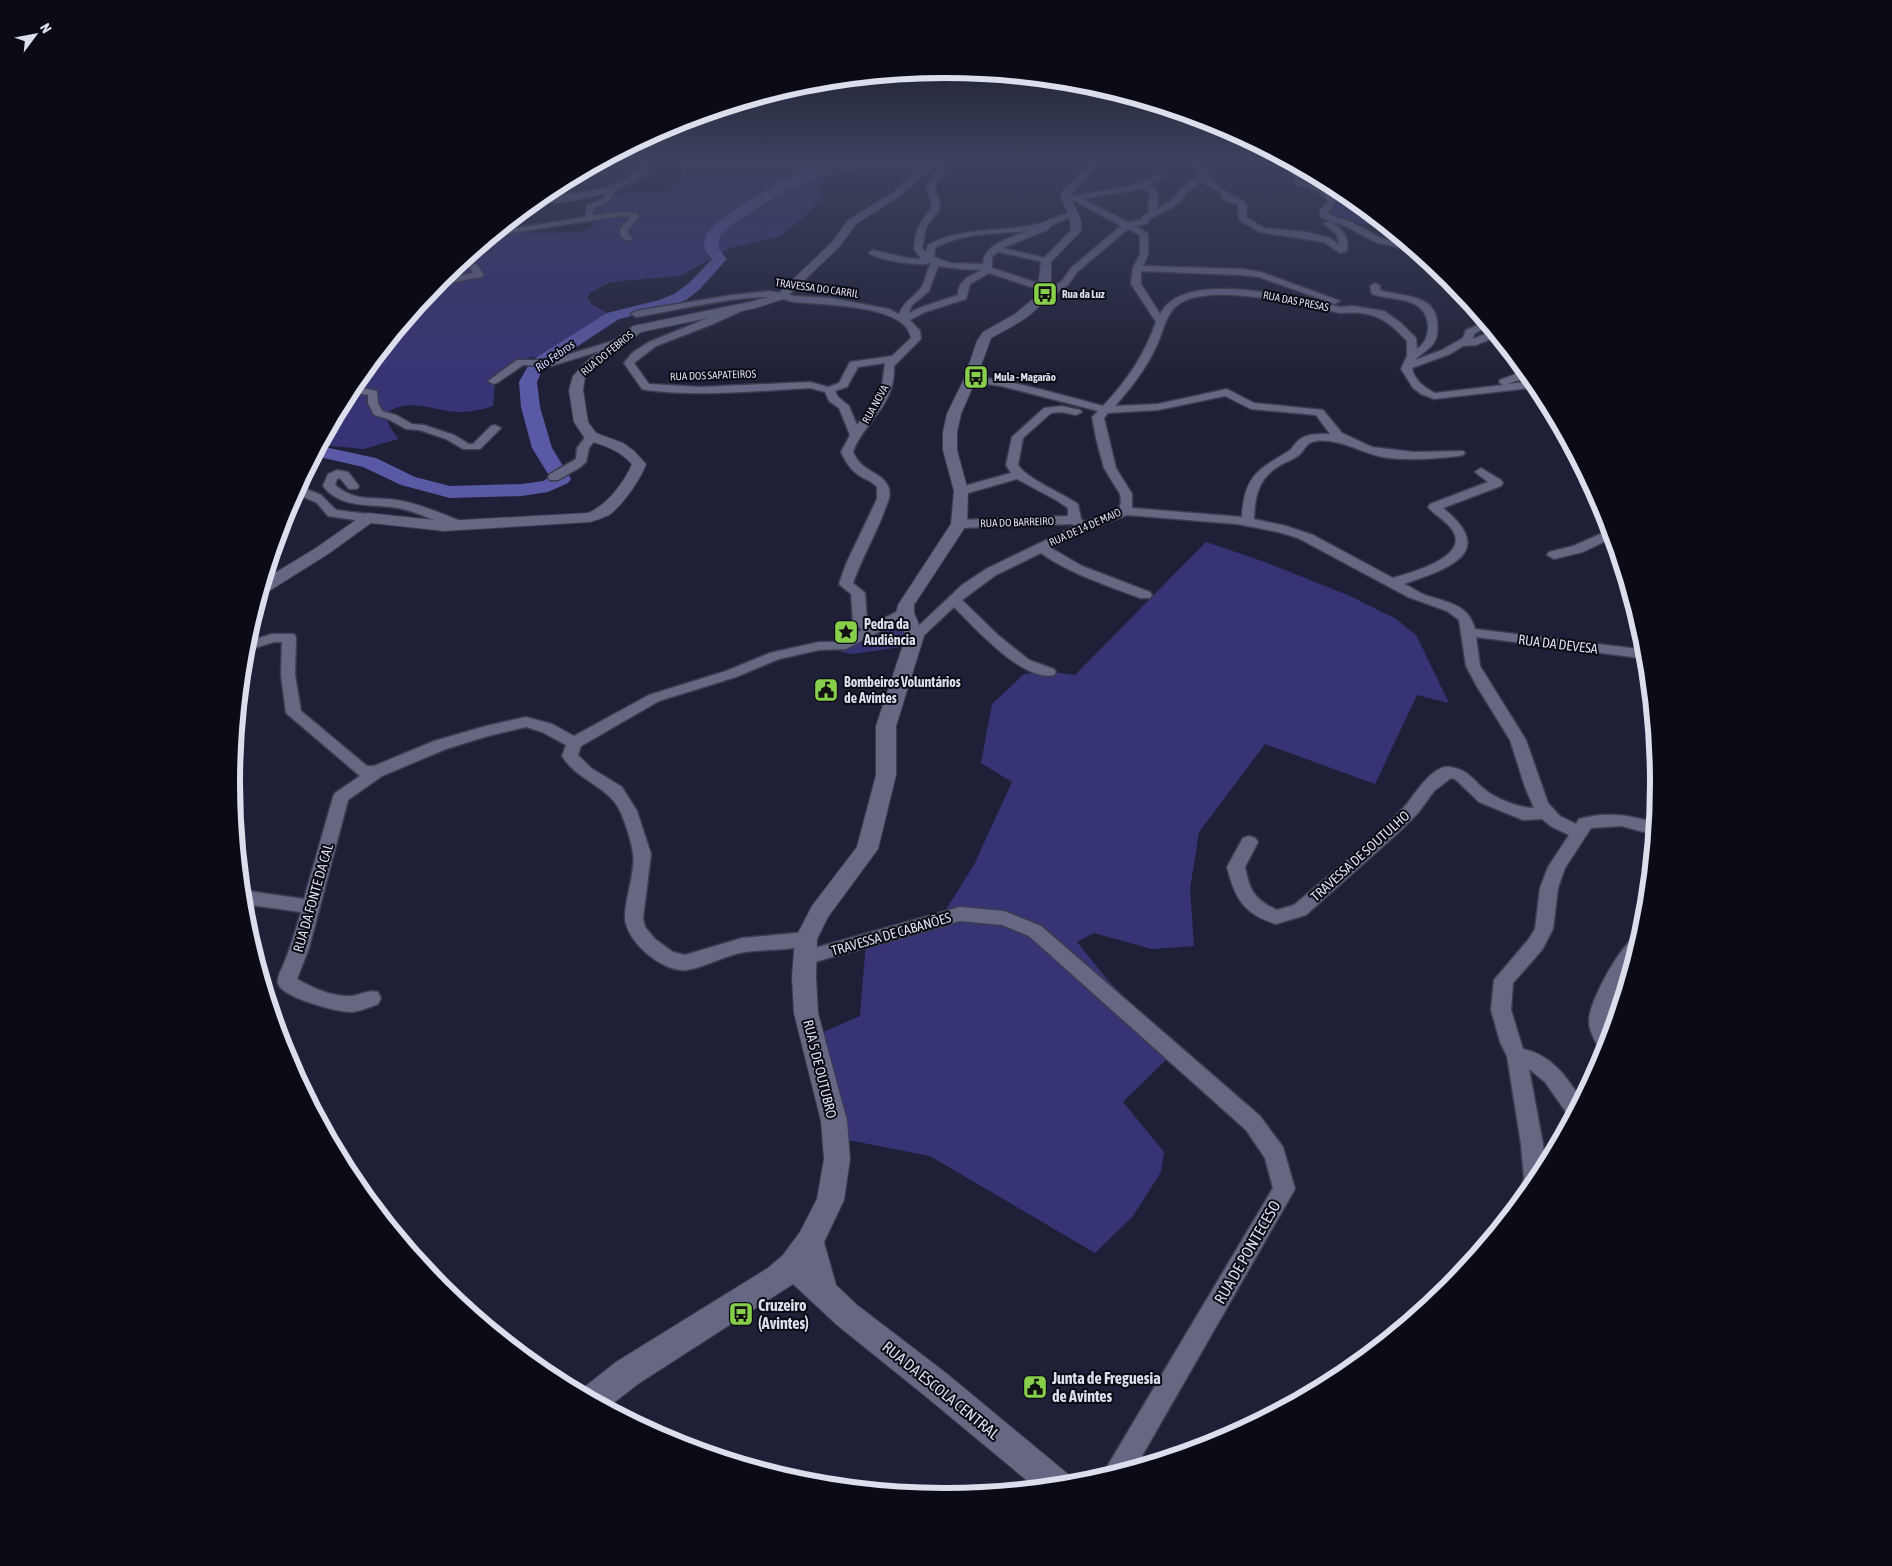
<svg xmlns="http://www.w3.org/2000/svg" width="1892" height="1566" font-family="'Asap Condensed',sans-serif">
<rect width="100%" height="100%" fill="#1f2037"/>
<!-- green -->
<g fill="#373475">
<path d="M675,161H924V166L910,178L838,172L820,182L823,197L807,214L781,236L730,248L680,276L611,282L591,292L587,298L592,304L613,317L553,360C527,350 515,364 495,381L493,406C481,410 470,412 458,412C435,411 407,396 386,414L389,425L398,439L364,449L332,446L319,447L352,386L441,278L496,233L582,232L590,229L594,221L593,214L596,207L611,200L616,194L663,192L681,181L682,166Z"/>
<path d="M1288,161H1291L1343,189L1388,226L1361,224L1324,211L1334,207C1320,190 1303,181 1283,175L1296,165Z"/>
<path d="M1206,542L1265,562L1350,596L1396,619L1416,635L1449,703L1417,695L1375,784L1265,744L1199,832L1190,889L1194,946L1152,949L1094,933L1077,942L1106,978L1176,1050L1123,1102L1164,1152L1161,1172L1133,1216L1095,1253L930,1156L848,1140L819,1034L860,1016L866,942L945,911L974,865L1012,782L981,763L992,704L1024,674L1051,672L1075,675Z"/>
<path d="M896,623L903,625L906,644L902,647L851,654L832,649Z"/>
</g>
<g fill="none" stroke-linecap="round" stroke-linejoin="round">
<!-- river -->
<path fill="#5a59a5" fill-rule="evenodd" d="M823,161H838L811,181L789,188L731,225L720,235L718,248L727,259L700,289L686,300L669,307L619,319L546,367L541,373L537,382L540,407L552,448L571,479L568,483L548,492L522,496L450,498L401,485L363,467L315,456L320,446L376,458L415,477L450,486L522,484L543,481L550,477L532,448L521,407L519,382L528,366L534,359L607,313L659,300L674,294L689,283L712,259L704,248L706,234L721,219L779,182L801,175Z"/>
<defs>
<g id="minor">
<path d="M1196,161H1204L1202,167L1209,175L1207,178C1220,186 1229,196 1244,201L1247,207L1246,217L1264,228L1306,232L1330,238L1339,245L1337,235L1323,223L1330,221C1342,229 1349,236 1347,251L1340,253L1324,242L1259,232L1239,220L1238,205L1224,200L1220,192L1202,181L1187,192L1182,200L1173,207L1150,219L1147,224L1135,226L1148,234V254L1143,266L1242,269L1261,272L1340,301L1335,304L1332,303L1259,277L1242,275L1141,271V284L1160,314C1184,267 1299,299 1340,307L1353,306L1384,311L1401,323L1416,338L1417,349C1426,342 1428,336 1428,325C1426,296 1393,301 1372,294L1370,286L1375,283L1380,286V290C1400,297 1435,293 1437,322C1438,330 1438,337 1433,344C1428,351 1420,354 1415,360L1442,350L1463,338L1466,330L1483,323L1488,326L1474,334L1473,339L1494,330L1498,336L1476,345L1463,346L1450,354L1412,368C1414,380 1425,388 1435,393L1503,385L1499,382L1500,380L1527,370L1531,376L1507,384L1536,381L1540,387L1434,399L1421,394L1413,388L1401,369L1407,356V341C1386,318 1372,310 1340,313C1306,306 1193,276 1171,312C1164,322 1162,335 1156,347C1146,369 1131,388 1115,406L1158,404L1227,389L1254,403L1323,410L1342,433L1372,447L1414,452L1463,451L1465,453L1463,455L1459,456C1434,459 1407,461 1382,457C1359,452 1339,438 1316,441C1306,442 1305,450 1299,455C1293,460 1285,462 1279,466C1258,479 1255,496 1254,519L1286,526L1313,535L1393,578C1410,573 1463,559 1455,535C1450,522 1436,517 1428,507L1430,504L1488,482L1475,472L1481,468L1501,480L1503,483L1501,486L1443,508C1499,553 1447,569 1404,584C1411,587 1418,592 1425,595C1446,602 1469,604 1475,629L1647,650L1648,659L1476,637L1480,666L1526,740L1548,803L1560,816L1576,824L1579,819C1606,811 1630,815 1656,823L1655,835L1621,826L1591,828L1565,868L1558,888L1553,929L1542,950L1513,983L1511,1010L1523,1049C1551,1054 1568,1078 1582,1101L1573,1119L1570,1118L1545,1082L1529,1069L1543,1144L1545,1170L1540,1180L1524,1199L1520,1191L1524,1178L1521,1144L1507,1056L1500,1042L1491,1010L1494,980L1528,940L1535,929L1540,888L1548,867L1569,835L1552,827L1542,819L1523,820L1479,802L1455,779L1451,778L1434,791L1418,813L1399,832L1306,915L1276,924C1244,914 1235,899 1227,867L1243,838L1249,836L1255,838L1258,842L1245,867C1250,891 1254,899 1277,910L1294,905C1330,874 1374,840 1406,805C1415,794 1433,764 1450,767C1471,770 1475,784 1491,794C1503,801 1521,808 1534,808L1525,787L1510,740L1476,685L1466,666L1459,620L1447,611L1408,597L1298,538L1278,532L1237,524L1127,515L1087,530L1051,548L1082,566L1150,592L1152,595L1150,598H1140C1106,585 1070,574 1041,553L996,575L962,600L998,635L1029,660L1054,669L1056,672L1054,675C1024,683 974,627 954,607L920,639H910L908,636L962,585L986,569L1075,526L1072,524L959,528L953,524L959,520L1068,516V508L1056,500L1017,479L961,495L955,491L957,488L1011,473L1006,465L1012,437L1044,408L1062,406L1080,410L1082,412L1076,415L1062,412L1051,413L1023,438L1018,465C1027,479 1062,493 1078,504L1081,519L1085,522L1119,509L1121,502L1120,494L1104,468L1096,438L1092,417L1098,411L1001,386L970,382L965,379C975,369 1083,401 1103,406C1127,381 1145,354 1156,322L1131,284L1133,268L1140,254V235L1128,229L1077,272L1068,285L1041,303H1035V299L1062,281L1071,268L1121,226L1073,200L1061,197L1065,195L1075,196L1139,184L1160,173H1163V177L1150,184L1158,194L1157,209L1167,203L1176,196L1181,188L1201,175L1194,167ZM1144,188L1150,194L1148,206L1150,212L1144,215L1141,220L1128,222L1083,199ZM1225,396L1251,409L1316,415L1330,434C1320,434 1307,433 1299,440C1295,443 1293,448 1289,451C1257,470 1244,477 1242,517L1132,508V494L1116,468L1104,418L1108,413L1158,410Z"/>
<path d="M1279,161L1293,163L1301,171L1302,181C1314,185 1332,188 1336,202L1327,214L1351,222L1381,238L1412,246L1419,252L1375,242L1345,226L1320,217V210L1328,202C1322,190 1307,188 1295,184L1292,170Z"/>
<path d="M926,162L945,167L934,188C948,217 935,208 926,228C924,234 924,242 922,248L926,252L928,245C963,226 1000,233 1038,224C1047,222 1071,209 1077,214L1052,225L1047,230L1003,248L1049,259V263L998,252L992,257V268L1047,286V290L1034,288L989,273L970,284L966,299L925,312L910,320L920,331L921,339L894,366C894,372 894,379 892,385C886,411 861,428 853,452C862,473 881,471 888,486C890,490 890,497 888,501C879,529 863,555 853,583L865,593L867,620L873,624L900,610L905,609L912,613L910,616L846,649L819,650L779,659L736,677L659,701L581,746L578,755L591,768L622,787L637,811L651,854L643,918L645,927L655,939L673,952L685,955L742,938L806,932L813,934L815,939L813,944C791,951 767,949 745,952C725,955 706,967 687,970C663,973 625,941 625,917C625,897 636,872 633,853C631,840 626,825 621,813C610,786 577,781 562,756L566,745L542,732L526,727L488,736L446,749L382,776L348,800L309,948L297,979C313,988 332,997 351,996C361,995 368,989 378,992L381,998L378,1004C370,1007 361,1011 352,1012C339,1013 280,997 278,983C277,978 280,972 282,968C290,950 295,932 301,912L244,904L242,890L304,899L333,797L335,793L360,776L286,713L281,675L282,642H274L245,651L246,642L272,634H294L296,637L295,675L301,711L367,766H374L434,741L486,726L526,717L552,724L574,736L649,695L726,671L770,653L819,642H838L862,630L853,622L851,594L839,584L846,564L877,499V487C871,480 863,479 856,473C849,468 845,460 841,452L850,435L839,408L829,401L825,392L810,388C755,391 700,397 646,390L642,389L624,363L632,353L649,342L745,303L748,304V308L713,324L656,346L634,363L649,384L701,387L810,382L828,387L839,383L850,362L892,356L911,338C907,304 820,305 794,302C786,300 777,297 768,297C724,298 679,310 636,317L631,314L636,311L732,295L770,291L795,296L831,298L889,309L899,314C904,301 912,299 920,289C926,282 926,271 931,263C920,267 878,260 869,253L873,250L908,258L921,259L914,249C915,242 915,232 919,226C929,207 937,213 926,188L937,168L926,166ZM1028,231C1012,237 983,244 983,264L950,263L934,257L935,248C963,232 999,234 1028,231ZM938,266L960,269L982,270C970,276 958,280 958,295L919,308L909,313L912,305L929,291ZM885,363L882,386L868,411L857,425L849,406L838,397L835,391L847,387L858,367Z"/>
<path d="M610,185L617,187L609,202L594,208L592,215L620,212L638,213L639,217L628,229V234L632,238L631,240H625L620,235V229L630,217L620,216L492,236L498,231L585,217L587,205L603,199Z"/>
<path d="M474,264L477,265L484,275L482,277L435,285L439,280L473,273L470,267Z"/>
<path d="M619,339L624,342L623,344L551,366L523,365L497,383L493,384L488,381L517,360H550Z"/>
<path d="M352,386L377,391L378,403L382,411L396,415L412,424L424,425L454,435L469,444H473L491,426L495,425L501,428L480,449H463L446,439L419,430L406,429L388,419L374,415L368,403V395L349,392Z"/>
<path d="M591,434L597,437L589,448L586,462L579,468L558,480H550L548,477L550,474L576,459L577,448L587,435Z"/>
<path d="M337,470L348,472L359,486L357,489H349L340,478L337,479L335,485C358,504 375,495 402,501C423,505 444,515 464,522L466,525L460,529C439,524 419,512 398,508C371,503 342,510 323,486L328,474Z"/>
<path d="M299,486L321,495L336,510L368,514L374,518L368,522L328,516L317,503L295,493Z"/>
<path d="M1612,529L1614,537L1583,552L1554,559L1547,555L1549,552L1573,546Z"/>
<path d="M960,907L1004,911L1041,926L1260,1116L1283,1147L1295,1189L1135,1468L1105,1477L1104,1474L1108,1465L1273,1188L1265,1158L1246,1130L1029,936L1002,925L960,921L804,965L797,963L795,958L797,953L804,951Z"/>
<path d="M1641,933H1643L1634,965L1613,1002L1609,1022L1613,1034L1606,1056L1602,1054C1597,1044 1589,1032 1589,1021C1589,1001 1623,939 1641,933Z"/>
</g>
<g id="tertiary">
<path d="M637,161H646L651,170C632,192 560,206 532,203C542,195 552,196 565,194C591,191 620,188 641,169Z"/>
<path d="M923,161H933L931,169L900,196L856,224L840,246L786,298L756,308L641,332L596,366L585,377L583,390L588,422L596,433L623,443L634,451L646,464C641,479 622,506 609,515C603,518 596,520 590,522L444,531L371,523L328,554L269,591L261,592L265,579L316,548L363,515L368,513L444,521L588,513C607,505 624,483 632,464C619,450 604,445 586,440L574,422L569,390L573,376L588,360L633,326L754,301L778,294L832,242L848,220L894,192L923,166Z"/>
<path d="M1092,161H1101L1070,195L1081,221V231L1051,262C1051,271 1052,281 1049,290C1041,314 1012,326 991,338L976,379L961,414L957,432V450L968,491L967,524L914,605V613L924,636L896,726V775L878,849L828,917L817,939L816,977L818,1013L847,1121L850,1159L844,1200L824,1242L836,1285L857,1305L946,1373L1069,1475L1074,1485L1036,1488L924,1395L837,1325L793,1284L638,1384L607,1408L580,1394L582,1389L616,1362L768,1268L783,1255L800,1232L817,1199L824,1159L821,1121L794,1013L792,977L795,939L812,906L857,847L876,775V726L906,636L896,613L898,605L951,524L954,491L943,450V432L947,414L964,379L977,341L983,332L1015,314L1033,299L1038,288L1041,261L1071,230L1070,221L1060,194Z"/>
</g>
</defs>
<!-- minor casing -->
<use href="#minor" stroke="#3c3c4f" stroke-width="3"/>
<!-- tertiary casing -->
<use href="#tertiary" stroke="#3c3c4f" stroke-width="2"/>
<!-- minor -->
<use href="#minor" fill="#666883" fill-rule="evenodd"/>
<!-- tertiary -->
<use href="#tertiary" fill="#666883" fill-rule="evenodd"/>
</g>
<!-- sky -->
<linearGradient id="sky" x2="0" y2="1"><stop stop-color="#11121e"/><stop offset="0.42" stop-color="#3c425e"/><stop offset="1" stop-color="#3c425e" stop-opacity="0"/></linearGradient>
<rect width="1892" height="381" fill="url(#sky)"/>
<!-- icons -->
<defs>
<symbol id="bus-square" viewBox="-11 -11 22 22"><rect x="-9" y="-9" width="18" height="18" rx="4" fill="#87cf4a" stroke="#0b0b15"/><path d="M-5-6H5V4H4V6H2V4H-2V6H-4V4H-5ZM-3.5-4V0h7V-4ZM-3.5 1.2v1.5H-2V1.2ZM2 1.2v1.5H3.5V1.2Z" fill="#111"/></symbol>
<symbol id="sight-square" viewBox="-11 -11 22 22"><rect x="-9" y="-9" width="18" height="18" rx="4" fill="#87cf4a" stroke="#0b0b15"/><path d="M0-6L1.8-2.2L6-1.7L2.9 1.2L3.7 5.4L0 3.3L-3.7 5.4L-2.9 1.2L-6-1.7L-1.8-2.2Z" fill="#111"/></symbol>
<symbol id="civic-square" viewBox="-11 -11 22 22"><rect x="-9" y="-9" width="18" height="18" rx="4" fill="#87cf4a" stroke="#0b0b15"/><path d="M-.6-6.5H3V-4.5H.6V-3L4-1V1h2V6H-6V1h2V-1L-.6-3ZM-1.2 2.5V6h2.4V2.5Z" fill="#111"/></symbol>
</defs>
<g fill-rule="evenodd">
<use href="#bus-square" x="1031" y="280" width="28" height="28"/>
<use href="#bus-square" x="962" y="363" width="28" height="28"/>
<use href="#sight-square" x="832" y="618" width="28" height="28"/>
<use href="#civic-square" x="812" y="676" width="28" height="28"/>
<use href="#bus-square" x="727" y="1300" width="28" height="28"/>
<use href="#civic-square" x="1021" y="1373" width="28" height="28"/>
</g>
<g text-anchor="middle" stroke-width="4" stroke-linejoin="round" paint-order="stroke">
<!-- far-street labels -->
<g font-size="11" fill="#dcdded" stroke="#0b0b15">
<text transform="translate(817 288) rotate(8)" y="4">TRAVESSA DO CARRIL</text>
<text transform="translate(1296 301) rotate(11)" y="4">RUA DAS PRESAS</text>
<text transform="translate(607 353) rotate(-39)" y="4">RUA DO FEBROS</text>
<text transform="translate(713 375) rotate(-2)" y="4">RUA DOS SAPATEIROS</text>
<text transform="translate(875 404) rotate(-61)" y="4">RUA NOVA</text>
<text transform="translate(1017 522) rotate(-2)" y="4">RUA DO BARREIRO</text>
<text transform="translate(1085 527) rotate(-24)" y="4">RUA DE 14 DE MAIO</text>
</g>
<!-- far-poi labels -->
<g font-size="11" font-weight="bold" fill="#dcdded" stroke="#0b0b15" text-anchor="start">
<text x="1062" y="298">Rua da Luz</text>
<text x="994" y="381">Mula - Magarão</text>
</g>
<!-- far-water labels -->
<g font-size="12" font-style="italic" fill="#d0d3fe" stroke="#0b0b15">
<text transform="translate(555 356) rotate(-35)" y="4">Rio Febros</text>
</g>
<!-- poi labels -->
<g font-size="14" font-weight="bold" fill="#dcdded" stroke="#0b0b15" text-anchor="start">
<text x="864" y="629">Pedra da<tspan x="864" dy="16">Audiência</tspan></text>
<text x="844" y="687">Bombeiros Voluntários<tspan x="844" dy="16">de Avintes</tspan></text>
</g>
<!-- street labels -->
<g font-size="14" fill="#dcdded" stroke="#0b0b15">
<text transform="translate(1558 644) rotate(7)" y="5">RUA DA DEVESA</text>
<text transform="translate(1360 856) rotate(-42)" y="5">TRAVESSA DE SOUTULHO</text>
<text transform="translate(313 898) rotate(-74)" y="5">RUA DA FONTE DA CAL</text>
<text transform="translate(891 934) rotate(-16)" y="5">TRAVESSA DE CABANÕES</text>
<text transform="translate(820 1069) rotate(76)" y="5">RUA 5 DE OUTUBRO</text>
</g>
<!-- near-street labels -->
<g font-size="16" fill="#dcdded" stroke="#0b0b15">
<text transform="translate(1247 1252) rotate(-60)" y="6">RUA DE PONTECESO</text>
<text transform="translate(941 1390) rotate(39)" y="6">RUA DA ESCOLA CENTRAL</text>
</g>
<!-- near-poi labels -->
<g font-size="16" font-weight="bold" fill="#dcdded" stroke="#0b0b15" text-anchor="start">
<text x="758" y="1311">Cruzeiro<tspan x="758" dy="18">(Avintes)</tspan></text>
<text x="1052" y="1384">Junta de Freguesia<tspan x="1052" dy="18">de Avintes</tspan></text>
</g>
</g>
<!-- crop -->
<path d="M0 0H1892V1566H0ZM240 783a705 705 0 1 1 1410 0a705 705 0 1 1-1410 0Z" fill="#0b0b15" fill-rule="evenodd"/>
<path fill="none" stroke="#dcdded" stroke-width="6" d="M240 783a705 705 0 1 1 1410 0a705 705 0 1 1-1410 0Z"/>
<!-- north arrow -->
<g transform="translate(35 35) rotate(58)" stroke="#0b0b15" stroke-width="4" paint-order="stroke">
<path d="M0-4L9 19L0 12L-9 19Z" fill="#dcdded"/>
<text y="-8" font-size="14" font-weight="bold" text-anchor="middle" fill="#dcdded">N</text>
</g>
</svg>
